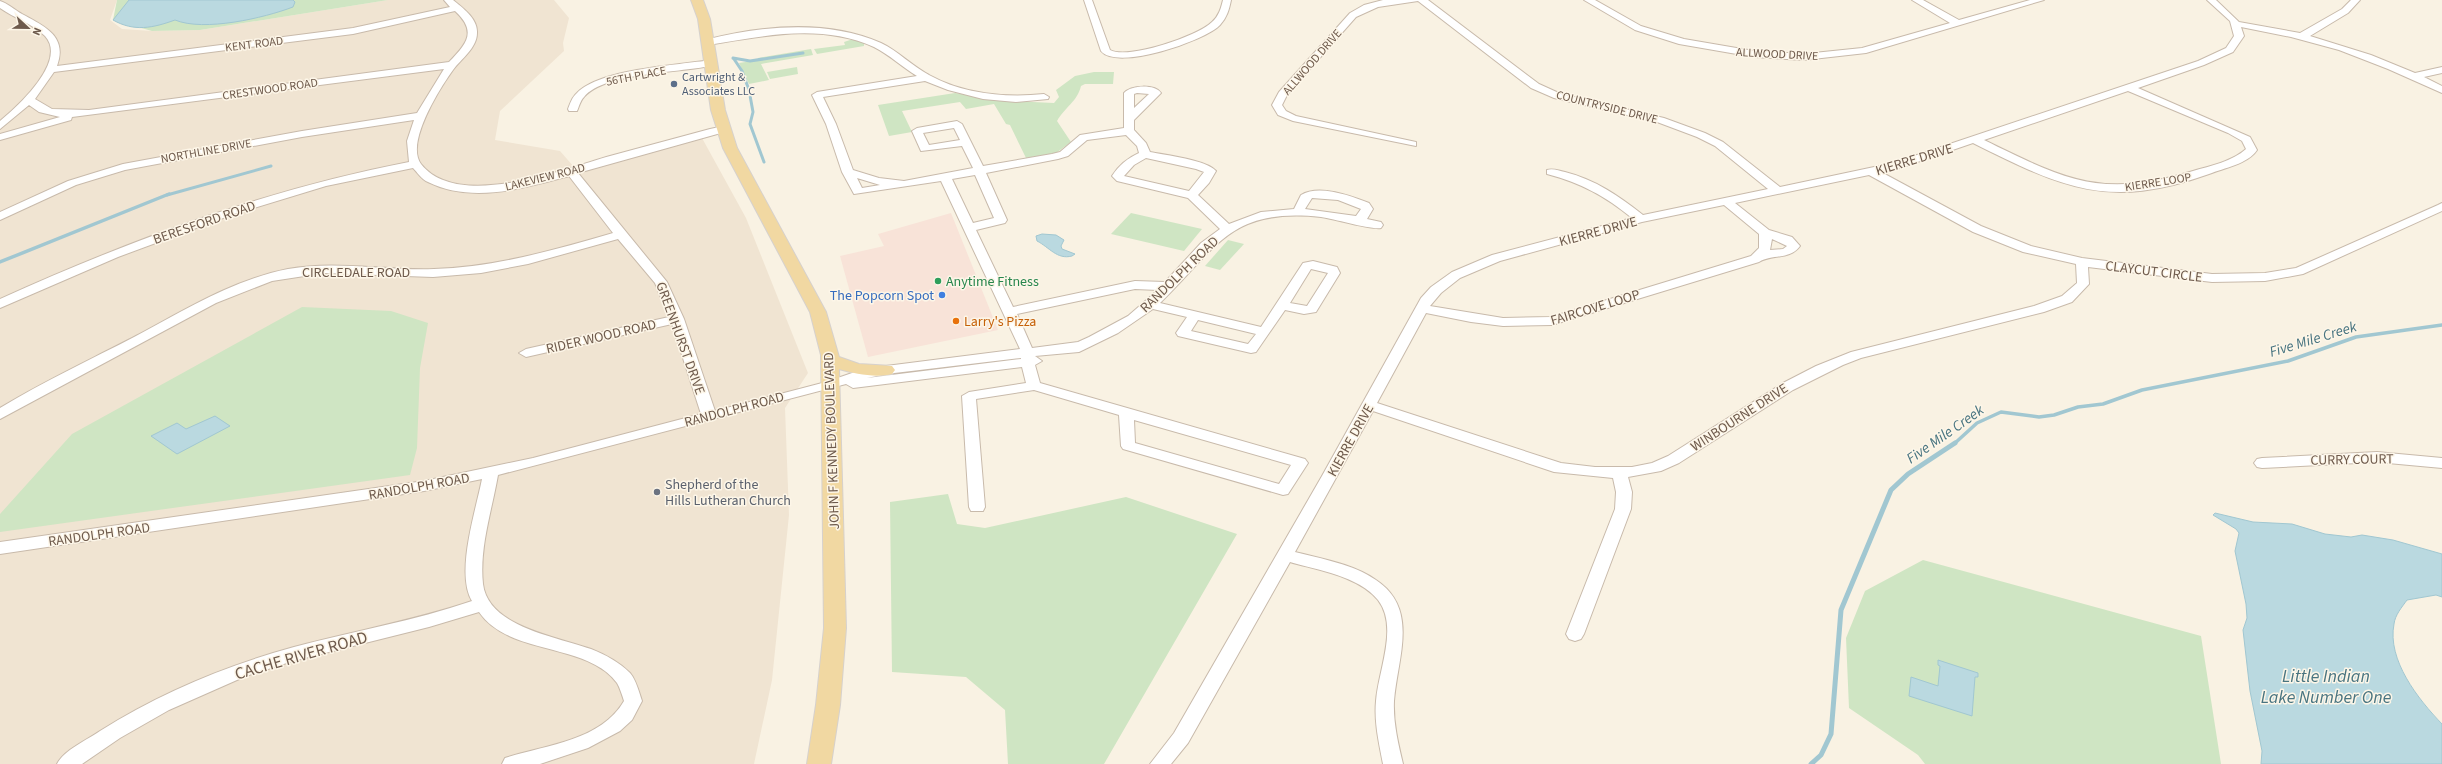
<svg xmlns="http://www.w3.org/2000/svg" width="2442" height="764" font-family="'Source Sans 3',sans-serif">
<rect width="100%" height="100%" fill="#f9f2e3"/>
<!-- residential -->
<path fill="#f0e4d2" d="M0,0H117L110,20L122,29L152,31L200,30L388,0H554L569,18L563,43L564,51L500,111L495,140L560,151L574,167L588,169L702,138L746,218L808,373L785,408L789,515L772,680L754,764H0Z"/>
<!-- commercial -->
<path fill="#f8e3d8" d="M951,213L998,330L868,357L840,256L884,246L878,234Z"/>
<!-- green -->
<g fill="#cfe5c3">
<path d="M117,0H388L200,30L152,31L113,20Z"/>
<path d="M853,39L864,42V46L817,54L814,49L845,45L844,42Z"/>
<path d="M811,49L813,55L761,64L769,80L749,84L739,63L758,60V58Z"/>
<path d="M797,67L798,74L770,79L767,72Z"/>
<path d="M1094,72H1114L1113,84H1085L1081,86C1077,102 1065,107 1057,121L1071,142L1056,153L1026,158L1010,125L1006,124L994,104L966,109L960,102L902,111L912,132L889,136L878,105L955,93L1012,101L1054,103L1059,97L1056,90L1075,76Z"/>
<path d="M1131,213L1202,229L1184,251L1111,234Z"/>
<path d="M1228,240L1244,244L1220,270L1205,266Z"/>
<path d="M302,307L391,311L428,323L420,368L417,448L410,475L0,532V514L72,434Z"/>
<path d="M948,494L957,524L985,528L1126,497L1237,534L1104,764H1008L1005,710L966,677L892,672L890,502Z"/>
<path d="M1923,560L2201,636L2221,764H1925L1918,755L1849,708L1846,638L1865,591Z"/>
</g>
<!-- water -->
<g fill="#bad9e0" stroke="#a1c7d1">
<path d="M129,0H293L295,2L293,7C264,18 204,32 175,20C153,28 134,32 113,20Z"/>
<path d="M1042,234L1056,235L1064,240L1061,246L1062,249L1075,254L1072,256C1057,260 1049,247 1037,241L1036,236Z"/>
<path d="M215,416L230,426L177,454L151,436L177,423L186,429Z"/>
<path d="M2215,513L2253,522L2292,524L2325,534L2351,537L2362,535L2393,540L2442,554V597L2436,595L2407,600C2402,607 2395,615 2394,624C2387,660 2418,699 2442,724V764H2261L2262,751L2250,691L2243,630L2247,618L2246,604L2235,551L2239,533L2236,529L2213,515Z"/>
<path d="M1938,660L1978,673V677H1975L1972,716L1909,696L1911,677L1938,686L1940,666L1938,665Z"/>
</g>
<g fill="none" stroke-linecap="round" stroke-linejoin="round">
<!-- stream-far2 -->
<g stroke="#a1c7d1" stroke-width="3">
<path d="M733,58L750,61L803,53"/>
<path d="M734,59L742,71L749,90L753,112L750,124L764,162"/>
<path d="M167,195L271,166"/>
</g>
<!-- stream-far1 -->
<g stroke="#a1c7d1" stroke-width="3.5">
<path d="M0,262L169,194"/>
<path d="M1954,444L1977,423L2001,412L2039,417L2054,415L2078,407L2103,404L2142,390L2288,361L2356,337L2442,325"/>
</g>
<!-- stream -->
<path stroke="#a1c7d1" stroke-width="5" d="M1811,764L1821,755L1831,734L1841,610L1891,490L1908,474L1955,443"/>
<defs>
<g id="minor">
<path d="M444,0H453C463,8 478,19 477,33C477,48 461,59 453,70C440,88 405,143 421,164C458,211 564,169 610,156C643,147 677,138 710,129L724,126L729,129L728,131L578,173L667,282L684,319L715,411L826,382L855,372L886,366L1020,349L941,181L854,194L842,172L826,124L812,95L817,92L917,76C902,67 890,55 874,47C821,23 763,36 708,45L703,42L705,40C760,26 827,19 881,43C898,51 912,66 929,75C963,94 1006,98 1044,94L1049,97L1048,99L1016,102L983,99L948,90L925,81L823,97L836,124L853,170L879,178L904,181L973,168L962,146L921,151L912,131L917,128L957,121L962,124L983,166L1052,154L1060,152L1080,135L1124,128V93C1131,85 1155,84 1161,93L1134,120V130L1146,143L1150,152C1165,155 1207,160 1216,171L1209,183L1198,195L1229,224L1261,212L1294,209L1301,195C1319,184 1351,196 1369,203L1373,209L1367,219L1381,222L1383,225L1381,228C1371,230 1335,219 1321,217C1229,207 1217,248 1160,303L1261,327L1303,263L1313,261L1337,267L1340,273L1316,312L1304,314L1285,310L1256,352L1251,353L1178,336L1176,333L1187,317L1153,309L1118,333L1079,352L1035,356L1042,361L1035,365L1040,383L1305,459L1308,463L1288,494L1283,495L1123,449L1121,446L1119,415L1034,390L976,399L985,507L983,511H971L969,507L962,396L969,392L1026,383L1022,367L853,388L846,384L498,475C492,510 479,548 483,584C488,627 558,637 591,649C606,655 619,662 630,673C636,680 639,692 642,701L632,720L620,731L588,748L540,764H502L505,758C545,745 601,741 624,701C622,695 620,688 617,683C587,642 509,656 479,612L429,627L293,661L246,676L169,710L120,738L82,764H57C64,750 87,740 100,731C160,693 225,666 294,647C353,631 414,621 472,601C455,573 476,510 482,479L424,491L0,554V542L424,481L533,458L701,414L672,324L526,357L519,353L526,349L669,317L655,283L618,239L528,264L481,273L433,277L324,273L272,281L216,303L0,419V408C44,381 90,360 136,336C185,310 232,280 288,269C336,260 385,271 434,269C496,267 554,250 613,233L569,176C525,188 472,204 428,182C422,180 417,172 413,168L326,186L234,214L118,257L0,308V299C133,239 265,190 409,162L407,141L414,120L302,137L125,170L76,185L0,220V212L68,181L123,164L302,131L417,113L444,69L72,117L71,120L0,140V134L60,117L39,112L29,105L0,129V121C18,106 68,61 45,36C33,24 14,18 0,8V1C7,3 15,10 22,14C44,26 68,36 57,66L353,28L450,7ZM455,11C478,32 466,44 449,62L89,110L52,109L35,99L54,72L353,34ZM1137,93L1149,94L1134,108V94ZM954,128L960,140L929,145L923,133ZM1126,135L1137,146L1139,153C1128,158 1119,165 1112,176L1117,181L1188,198L1220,229L1201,243L1165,282L1135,281L1013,307L976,230L1005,223L1007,220L986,173L1058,159L1068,156L1087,140ZM1146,158L1196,169L1204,172L1189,191L1124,176L1134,165ZM975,175L994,218L973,223L952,179ZM857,178L880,185L862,188ZM1312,198L1338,200L1361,209L1356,216L1305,209ZM1311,269L1328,273L1307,306L1290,303ZM1135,289L1158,290L1128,316L1089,337L1078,342L1032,348L1017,314ZM1198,320L1256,334L1248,344L1191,331ZM1021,358V359L867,378L886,374ZM1134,420L1291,465L1279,484L1135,443Z"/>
<path d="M1084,0H1092L1110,50C1128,60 1198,36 1212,22C1219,16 1221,8 1223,0H1231C1229,10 1227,17 1220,25C1205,41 1117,71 1101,51Z"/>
<path d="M1383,0H1428L1539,84L1561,94L1664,118L1705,133L1723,142L1780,187L1893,163L2198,61L2226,48L2234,36L2230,21L2207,0H2216L2239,22L2300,33L2342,9L2351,0H2360L2348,13L2310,36L2371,55L2415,73L2442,67V73L2424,77L2442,86V93L2388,69L2339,50L2291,37L2241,27L2244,36L2233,52L2204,65L2138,88L2250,137L2257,150C2248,164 2224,168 2209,174C2109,210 2063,188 1973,143L1900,168L1881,172L1981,226L2031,246L2082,258L2212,274L2265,273L2296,268L2438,205L2442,203V211L2303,274L2265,281L2212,282L2088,267L2089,284L2072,302L2044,312L1861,358L1843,365L1793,390L1679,463L1661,471L1628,477L1632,492L1631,509L1584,634L1581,639L1575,641L1569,639L1566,634L1615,509L1616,492L1613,478L1554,472L1373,411L1295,552C1322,559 1353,564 1376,580C1420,609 1397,659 1394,701C1393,722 1398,743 1403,764H1383C1379,743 1374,722 1376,701C1378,671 1399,627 1378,600C1359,576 1317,570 1290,562L1188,743L1171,764H1150L1174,733L1322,476L1421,298L1431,287L1452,272L1492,255L1632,218C1605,196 1581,183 1547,174V170C1553,168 1559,171 1565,172C1596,180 1619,196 1643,215L1768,189L1715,146L1697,137L1657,122L1554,98L1531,88L1418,1L1378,7L1356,17L1287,95L1282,105L1286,111L1296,116L1416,142V146L1293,121L1278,115L1272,105L1279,92L1350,13L1364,5ZM2128,91L2228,133L2242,141L2246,149C2233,161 2210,166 2193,171C2101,199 2066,180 1984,140ZM1869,175L1973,232L2023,252L2076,264L2077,283L2062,296L2034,306L1851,352L1816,366L1783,383L1668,456L1652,463L1632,467H1595L1561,463L1377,403L1426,313L1471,322L1503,326L1552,325L1759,262C1772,254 1790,260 1800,246L1792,237L1769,230L1735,203ZM1724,205L1759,234V248L1751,256L1551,317L1503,318L1430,306L1441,293L1460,278L1500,261L1642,222ZM1772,239L1787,246L1783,249L1770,250Z"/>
<path d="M1584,0H1595L1641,26L1684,39L1754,51L1804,54L1862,48L1950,23L1912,0H1923L1959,20L2030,0H2044L1866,53L1804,60L1754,57L1679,44L1635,30Z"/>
<path d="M711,60L716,63L714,65C683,73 604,72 584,97C580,101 579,107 577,111H569L568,109C570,104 572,97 577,93C600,69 678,65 711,60Z"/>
<path d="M2377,452L2442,458V468L2377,462L2262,468L2257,467L2254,463L2257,459L2262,458Z"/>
</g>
<path id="major" d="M691,0H703L710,19L725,110L737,148L826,312L839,357L859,364L892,366L895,370L892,374C875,378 856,374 839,369L846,628L840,705L831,764H807L816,705L824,628L821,355L810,312L723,148L711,110L698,19Z"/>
</defs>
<!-- minor casing -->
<use href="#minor" stroke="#c8baab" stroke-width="2"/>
<!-- major casing -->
<use href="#major" stroke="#d6d1cd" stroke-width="2"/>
<!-- minor -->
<use href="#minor" fill="#fff" fill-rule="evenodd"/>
<!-- major -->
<use href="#major" fill="#f1d8a2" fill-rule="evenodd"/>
</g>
<!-- markers -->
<circle fill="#5c6f8a" stroke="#fdf6e8" stroke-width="1.5" cx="674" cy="84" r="4"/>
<circle fill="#2e9e5b" stroke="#fdf6e8" stroke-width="1.5" cx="938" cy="281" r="4"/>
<circle fill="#3f7fe0" stroke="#fdf6e8" stroke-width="1.5" cx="942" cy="295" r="4"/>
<circle fill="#e8710a" stroke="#fdf6e8" stroke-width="1.5" cx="956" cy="321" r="4"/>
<circle fill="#6b7280" stroke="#fdf6e8" stroke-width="1.5" cx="657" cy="492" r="4"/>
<g text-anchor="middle" stroke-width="3" stroke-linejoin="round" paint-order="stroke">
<!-- far-street labels -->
<g font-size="12" fill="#6e5a4c" stroke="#fdf6e8">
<text transform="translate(254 44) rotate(-7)" y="4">KENT ROAD</text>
<text transform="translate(1777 54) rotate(3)" y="4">ALLWOOD DRIVE</text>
<text transform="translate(1312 62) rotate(-49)" y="4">ALLWOOD DRIVE</text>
<text transform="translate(636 76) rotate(-11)" y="4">56TH PLACE</text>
<text transform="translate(270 89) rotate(-8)" y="4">CRESTWOOD ROAD</text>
<text transform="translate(1607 107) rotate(14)" y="4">COUNTRYSIDE DRIVE</text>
<text transform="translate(206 151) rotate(-10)" y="4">NORTHLINE DRIVE</text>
<text transform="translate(545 177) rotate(-14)" y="4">LAKEVIEW ROAD</text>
<text transform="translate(2158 182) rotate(-9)" y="4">KIERRE LOOP</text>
</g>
<!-- far-service labels -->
<g font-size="12" fill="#4e5e75" stroke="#fdf6e8" text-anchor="start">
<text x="682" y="81">Cartwright &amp;<tspan x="682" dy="14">Associates LLC</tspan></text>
</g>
<!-- street labels -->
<g font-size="14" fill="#6e5a4c" stroke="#fdf6e8">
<text transform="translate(1914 159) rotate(-17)" y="5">KIERRE DRIVE</text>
<text transform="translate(204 222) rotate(-19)" y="5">BERESFORD ROAD</text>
<text transform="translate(1598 231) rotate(-15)" y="5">KIERRE DRIVE</text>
<text transform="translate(2154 271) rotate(7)" y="5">CLAYCUT CIRCLE</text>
<text x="356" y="277">CIRCLEDALE ROAD</text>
<text transform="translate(1179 274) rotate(-44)" y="5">RANDOLPH ROAD</text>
<text transform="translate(1595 307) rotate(-17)" y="5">FAIRCOVE LOOP</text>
<text transform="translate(601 336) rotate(-13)" y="5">RIDER WOOD ROAD</text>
<text transform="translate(681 338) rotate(70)" y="5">GREENHURST DRIVE</text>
<text transform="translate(734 409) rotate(-15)" y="5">RANDOLPH ROAD</text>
<text transform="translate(1739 417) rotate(-33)" y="5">WINBOURNE DRIVE</text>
<text transform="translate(1350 440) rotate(-61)" y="5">KIERRE DRIVE</text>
<text transform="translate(831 441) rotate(-92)" y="5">JOHN F KENNEDY BOULEVARD</text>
<text transform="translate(2352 459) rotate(-1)" y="5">CURRY COURT</text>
<text transform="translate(419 486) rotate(-10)" y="5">RANDOLPH ROAD</text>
<text transform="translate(99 534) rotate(-8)" y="5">RANDOLPH ROAD</text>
</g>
<!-- leisure labels -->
<g font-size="14" fill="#27864d" stroke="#fdf6e8" text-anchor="start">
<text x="946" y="286">Anytime Fitness</text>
</g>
<!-- shop labels -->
<g font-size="14" fill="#366cbe" stroke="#fdf6e8" text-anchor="end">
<text x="934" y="300">The Popcorn Spot</text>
</g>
<!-- food labels -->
<g font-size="14" fill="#c56008" stroke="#fdf6e8" text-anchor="start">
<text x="964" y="326">Larry's Pizza</text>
</g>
<!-- worship labels -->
<g font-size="14" fill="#5b616d" stroke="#fdf6e8" text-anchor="start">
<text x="665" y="489">Shepherd of the<tspan x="665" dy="16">Hills Lutheran Church</tspan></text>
</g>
<!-- water labels -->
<g font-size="15" font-style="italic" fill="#487480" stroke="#fdf6e8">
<text transform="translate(2313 339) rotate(-17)" y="5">Five Mile Creek</text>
<text transform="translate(1945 434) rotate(-35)" y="5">Five Mile Creek</text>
</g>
<!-- near-street labels -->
<g font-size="17" fill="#6e5a4c" stroke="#fdf6e8">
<text transform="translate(301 655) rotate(-16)" y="6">CACHE RIVER ROAD</text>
</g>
<!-- near-water labels -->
<g font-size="18" font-style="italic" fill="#487480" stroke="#fdf6e8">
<text x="2326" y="682">Little Indian<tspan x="2326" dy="21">Lake Number One</tspan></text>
</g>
</g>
<!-- north arrow -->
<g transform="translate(28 28) rotate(112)" stroke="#fdf6e8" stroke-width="3" paint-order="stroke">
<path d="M0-3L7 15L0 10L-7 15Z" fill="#6e5a4c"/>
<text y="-6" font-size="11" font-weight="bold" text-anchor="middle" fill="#6e5a4c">N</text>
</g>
</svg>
